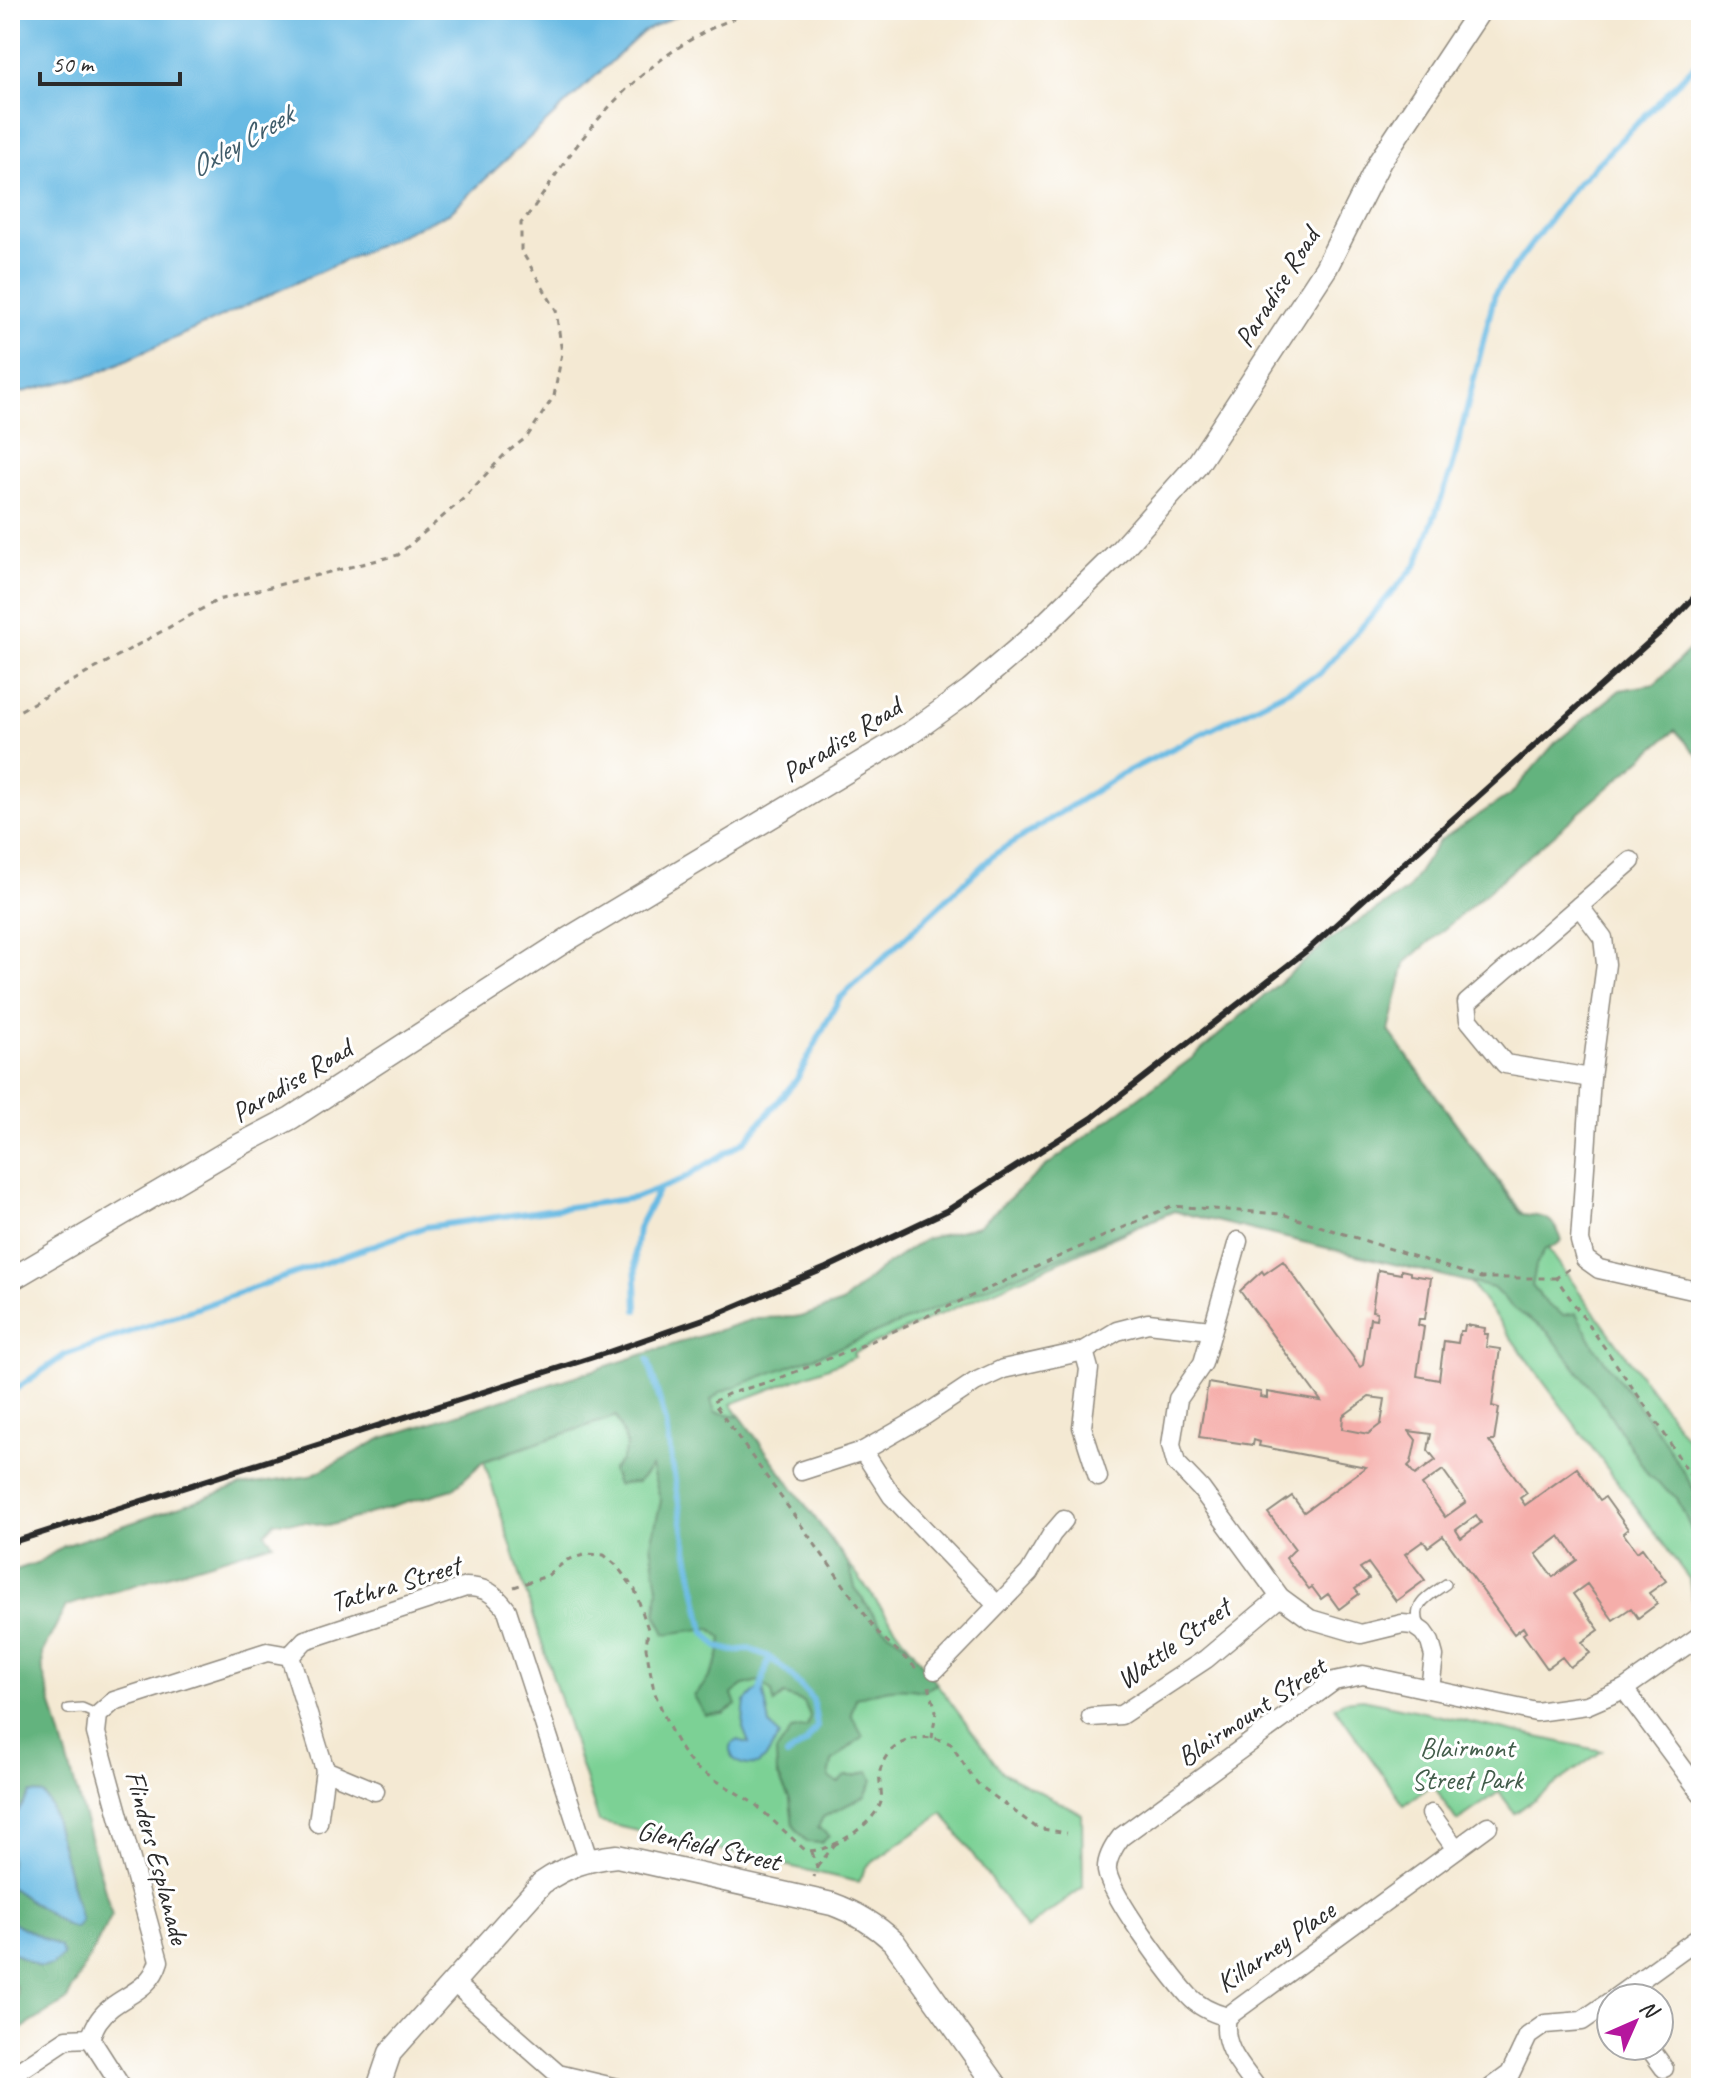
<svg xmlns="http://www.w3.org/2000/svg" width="1711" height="2098" font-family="Caveat,sans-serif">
<rect width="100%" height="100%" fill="#fff"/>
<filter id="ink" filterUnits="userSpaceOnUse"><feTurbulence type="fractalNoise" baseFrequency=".0125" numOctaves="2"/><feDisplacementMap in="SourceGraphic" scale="16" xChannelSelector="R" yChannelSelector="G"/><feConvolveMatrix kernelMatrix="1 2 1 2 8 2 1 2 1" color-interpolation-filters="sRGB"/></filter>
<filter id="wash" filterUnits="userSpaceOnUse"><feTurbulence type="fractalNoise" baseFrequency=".006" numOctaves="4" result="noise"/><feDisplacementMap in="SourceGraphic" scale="32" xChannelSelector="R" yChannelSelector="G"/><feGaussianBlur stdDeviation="1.8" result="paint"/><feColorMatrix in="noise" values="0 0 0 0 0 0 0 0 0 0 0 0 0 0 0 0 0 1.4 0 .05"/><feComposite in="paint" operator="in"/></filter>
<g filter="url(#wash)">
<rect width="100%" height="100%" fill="#f4e9d3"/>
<!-- green -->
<g fill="#7bd195" stroke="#537e60" stroke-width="2">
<path d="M1405,963L1389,1031L1701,1458V1592L1692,1599L1689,1579L1469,1281L1174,1211L853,1353L855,1357L731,1404L1002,1772L1082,1814L1083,1887L1026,1929L943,1813L866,1867L858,1882L599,1822L484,1461L705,1386L822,1339Z"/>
<path d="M1363,1699L1602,1751L1515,1813L1499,1792L1457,1821L1432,1785L1404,1805L1335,1707L1343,1701Z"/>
</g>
<!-- forest -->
<path fill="#64b37e" stroke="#486f54" stroke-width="2" d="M1701,638V759L1675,730L1405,963L1389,1031L1521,1214C1545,1217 1552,1215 1562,1240L1555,1246L1545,1249L1536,1266L1532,1286L1547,1304L1563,1315L1576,1313L1596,1349L1661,1436L1701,1501V1552L1677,1498L1649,1476L1604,1405L1548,1332L1513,1308L1493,1288L1174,1211L851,1343L720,1392L711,1400L715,1412L740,1416L848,1563L856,1590L883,1628L911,1648L937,1684L923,1691C898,1685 880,1690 856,1698L851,1714L863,1736L832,1762L829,1777L838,1783L845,1776H856L869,1771L873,1780L865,1796L823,1817L818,1827L829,1836L821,1843L807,1842L793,1825L790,1800L777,1774L776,1752L792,1730L807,1727L810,1716L804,1702L784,1695L774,1703L772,1692L758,1681L744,1685L732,1694L736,1705L723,1714L705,1715L694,1696C711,1678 720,1663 722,1638L710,1628L665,1634L656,1614L658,1588L651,1544L661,1501L651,1467L638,1482L617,1485L612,1470L621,1461L627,1445L616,1416L484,1461L453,1489L328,1526L308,1522H275L265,1533L273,1543L66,1606L42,1653L43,1673L112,1915L66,2001L10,2036V2002L17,1996L16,1986L10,1984V1951L39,1967L59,1947L10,1921V1887L66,1925L81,1921L51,1807L43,1794L31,1793L10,1823V1572L39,1562L64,1546L239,1486L310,1476L383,1438L666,1347L757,1318L800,1317L842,1303L879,1270L925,1239L978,1226L1046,1166L1192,1058L1328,941L1407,890L1439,841L1512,793L1555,743L1620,690L1655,684Z"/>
<!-- water -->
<g fill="#67bae3" stroke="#497287" stroke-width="2">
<path d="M10,10H688L643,32L449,213L96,374L10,395Z"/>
<path d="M763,1689L770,1725L779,1736L765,1759L757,1765C743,1766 726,1762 732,1744L737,1740L749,1743L743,1728L744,1710L745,1702L757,1690Z"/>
<path d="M31,1793L43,1794L51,1807L81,1921L75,1928L66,1925L10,1887V1823Z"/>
<path d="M10,1921L60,1947L63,1955L52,1966L39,1967L10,1951Z"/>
</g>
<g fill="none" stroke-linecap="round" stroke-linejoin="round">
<!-- stream -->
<g stroke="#67bae3" stroke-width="6">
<path d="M637,1310L635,1254L638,1228L659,1189"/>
<path d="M648,1360L664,1415L684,1534L704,1631L718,1647L733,1651L750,1649L767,1656L787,1671L813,1700L817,1726L806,1743L787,1756"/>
<path d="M10,1393L65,1355L425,1227L634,1198L681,1180L745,1141L797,1079L839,999L995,854L1120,775L1320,674L1417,564L1452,469L1495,293L1573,188L1701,59"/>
<path d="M759,1694L769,1658"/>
</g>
</g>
<g id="blocks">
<!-- building -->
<path fill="#f5aeaa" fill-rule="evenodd" d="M1283,1261L1360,1367L1363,1365L1370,1318L1376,1319L1377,1312L1372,1311L1378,1270L1401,1274V1270L1410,1272V1275L1431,1278L1425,1319H1419L1418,1325L1424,1327L1417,1376L1439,1380L1444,1341L1458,1343L1460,1331H1464L1465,1325L1485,1328L1484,1334H1488L1486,1347L1500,1349L1492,1406L1499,1408L1494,1441H1489L1527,1493L1520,1498L1525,1505L1577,1468L1600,1500L1605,1497L1628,1529L1623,1533L1637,1552L1642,1548L1666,1581L1649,1593L1657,1604L1638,1618L1631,1608L1613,1620L1587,1584L1573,1594L1599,1630L1582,1642L1590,1653L1570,1667L1562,1657L1547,1668L1523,1634L1526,1632L1523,1627L1514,1634L1443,1536L1428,1547L1423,1541L1405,1554L1425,1580L1396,1601L1368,1563L1360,1568L1369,1579L1355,1589L1359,1594L1339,1609L1328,1594L1321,1599L1312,1587L1309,1589L1286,1558L1295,1549L1268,1513L1292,1496L1304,1512L1366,1467L1259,1446L1260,1442L1254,1440L1253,1445L1199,1437L1208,1383L1261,1392L1260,1397L1267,1398V1392L1321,1401L1240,1291L1262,1271L1264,1274ZM1369,1397L1385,1399L1381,1424L1368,1434L1342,1429L1343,1416ZM1409,1431L1431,1434L1428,1450L1436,1460L1415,1475L1408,1466L1411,1463L1416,1440ZM1443,1470L1466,1502L1445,1517L1422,1485ZM1476,1515L1481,1523L1461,1538L1456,1530ZM1560,1536L1577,1560L1553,1577L1536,1554Z"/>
</g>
</g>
<g filter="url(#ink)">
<use href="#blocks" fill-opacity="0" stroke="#908a7f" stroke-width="2"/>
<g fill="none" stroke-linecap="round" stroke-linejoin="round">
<defs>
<g id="service">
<path d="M1420,1625C1410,1604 1431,1595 1446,1584"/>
<path d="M68,1709L82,1708L98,1715"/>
</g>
<g id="minor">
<path d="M1579,906L1603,938L1606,964L1591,1078L1580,1241L1585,1259L1599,1269L1701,1292"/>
<path d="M1591,1078L1505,1064L1469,1020L1467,1003L1631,861"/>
<path d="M1238,1241L1203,1363L1178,1399L1171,1445L1176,1463L1201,1489L1280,1597L1310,1619L1361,1634L1402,1624L1413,1625L1423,1632L1430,1642L1434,1656L1430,1689"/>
<path d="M1084,1351L1089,1369L1082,1427L1098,1477"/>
<path d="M863,1451L892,1496L996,1604"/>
<path d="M801,1471L863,1451L924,1416L975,1382L1003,1369L1084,1351L1117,1331L1148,1323L1211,1330"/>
<path d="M290,1656L325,1770"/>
<path d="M935,1670L1029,1573L1052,1534L1064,1520"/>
<path d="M1624,1689L1701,1793"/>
<path d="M1091,1717L1121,1715L1206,1659L1280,1597"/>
<path d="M1431,1814L1456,1849"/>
<path d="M318,1823L325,1770L375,1791"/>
<path d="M1488,1826L1227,2017C1213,2013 1199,2007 1189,1996C1170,1975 1111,1896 1107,1871C1106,1860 1114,1846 1121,1837L1334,1681L1363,1675L1536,1712L1587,1705L1624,1689L1701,1635"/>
<path d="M453,1982L558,2074L617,2088"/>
<path d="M1615,1998L1701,1936"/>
<path d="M1227,2017C1221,2046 1240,2065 1257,2088"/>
<path d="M90,2038L122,2088"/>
<path d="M1648,2046L1664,2068"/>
<path d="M10,2077L67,2039L90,2038C93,2032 95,2025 99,2020C116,1995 149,1995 159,1961L96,1733L98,1715L114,1701L267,1652L290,1656L305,1640L466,1587C486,1587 495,1594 507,1610L588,1859"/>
<path d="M1491,2088L1510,2074L1528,2036L1545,2024L1582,2021L1611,2001"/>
</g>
<g id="tertiary">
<path d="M10,1280L234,1148L291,1118L568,939L912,732L970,690L1032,637L1120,551L1197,465L1326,268L1380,161L1480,10"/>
<path d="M378,2088L390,2053L542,1883C567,1866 587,1859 617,1856L832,1904C857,1913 875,1924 894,1942L998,2088"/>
</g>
</defs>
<!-- service casing -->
<use href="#service" stroke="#908a7f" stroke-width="12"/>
<!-- minor casing -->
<use href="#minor" stroke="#908a7f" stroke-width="21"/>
<!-- tertiary casing -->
<use href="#tertiary" stroke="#908a7f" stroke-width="25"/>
<!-- path -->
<g stroke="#908a7f" stroke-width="3" stroke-dasharray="6 6" stroke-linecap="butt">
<path d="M10,716L218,600L398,555L462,500L505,454L527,437L554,396L562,353L556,310L521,250V223C538,204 549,184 564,163C613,94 676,34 758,10"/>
<path d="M1569,1269L1556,1278L1660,1427L1701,1493"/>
<path d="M514,1587L547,1576L567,1560L587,1554L604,1555L616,1565L635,1590L648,1629L646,1648L654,1691L669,1727L682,1751L694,1767L755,1804L805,1850C826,1856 875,1824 881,1802C883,1792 878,1781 880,1771C887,1739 925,1730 951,1744L972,1777L979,1785L1037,1828L1067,1833"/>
<path d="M916,1668L879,1634L713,1402L728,1394L775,1380L863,1345L1171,1206L1282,1214L1481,1278H1556"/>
<path d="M929,1686L936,1711L932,1738"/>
<path d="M812,1852L817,1867L814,1877"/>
<path d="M817,1867L836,1843"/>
</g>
<!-- service -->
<use href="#service" stroke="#fff" stroke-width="9"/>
<!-- minor -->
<use href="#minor" stroke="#fff" stroke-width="18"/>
<!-- tertiary -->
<use href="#tertiary" stroke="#fff" stroke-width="22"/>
<!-- rail -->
<path stroke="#2b2b2b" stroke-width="6" d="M10,1543L606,1353L715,1315L826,1268L948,1210L1092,1118L1310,948L1667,626L1701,590"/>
</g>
</g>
<g text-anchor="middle" stroke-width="6" stroke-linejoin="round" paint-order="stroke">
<!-- street labels -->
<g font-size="28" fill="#2b2b2b" stroke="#fff">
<text transform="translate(1276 287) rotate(-58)" y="10">Paradise Road</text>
<text transform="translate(841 739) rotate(-32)" y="10">Paradise Road</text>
<text transform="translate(291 1080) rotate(-31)" y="10">Paradise Road</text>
<text transform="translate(395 1583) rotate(-17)" y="10">Tathra Street</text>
<text transform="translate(1173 1643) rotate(-36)" y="10">Wattle Street</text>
<text transform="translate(1251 1711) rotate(-34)" y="10">Blairmount Street</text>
<text transform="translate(709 1845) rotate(13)" y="10">Glenfield Street</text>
<text transform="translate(158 1857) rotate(75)" y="10">Flinders Esplanade</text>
<text transform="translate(1275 1946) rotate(-35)" y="10">Killarney Place</text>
</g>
<!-- park labels -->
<g font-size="28" fill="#435d4b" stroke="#fff">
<text x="1467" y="1757">Blairmont<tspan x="1467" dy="32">Street Park</tspan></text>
</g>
<!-- water labels -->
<g font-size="30" font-style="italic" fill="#405d6b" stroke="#fff">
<text transform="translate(241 141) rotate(-30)" y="10">Oxley Creek</text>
</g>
</g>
<!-- margin -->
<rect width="1711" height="2098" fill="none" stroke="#fff" stroke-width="40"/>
<!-- north arrow -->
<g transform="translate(1635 2022) rotate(45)"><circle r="38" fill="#ffffff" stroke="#aaaaaa" stroke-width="2"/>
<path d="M0-6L14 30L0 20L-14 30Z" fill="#b5179e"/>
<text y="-12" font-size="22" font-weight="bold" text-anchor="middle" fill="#2b2b2b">N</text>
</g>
<!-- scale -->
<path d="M40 72v12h140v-12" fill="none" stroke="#2b2b2b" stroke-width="4"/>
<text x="52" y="72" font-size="24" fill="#2b2b2b" stroke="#ffffff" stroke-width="6" paint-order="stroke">50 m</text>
</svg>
